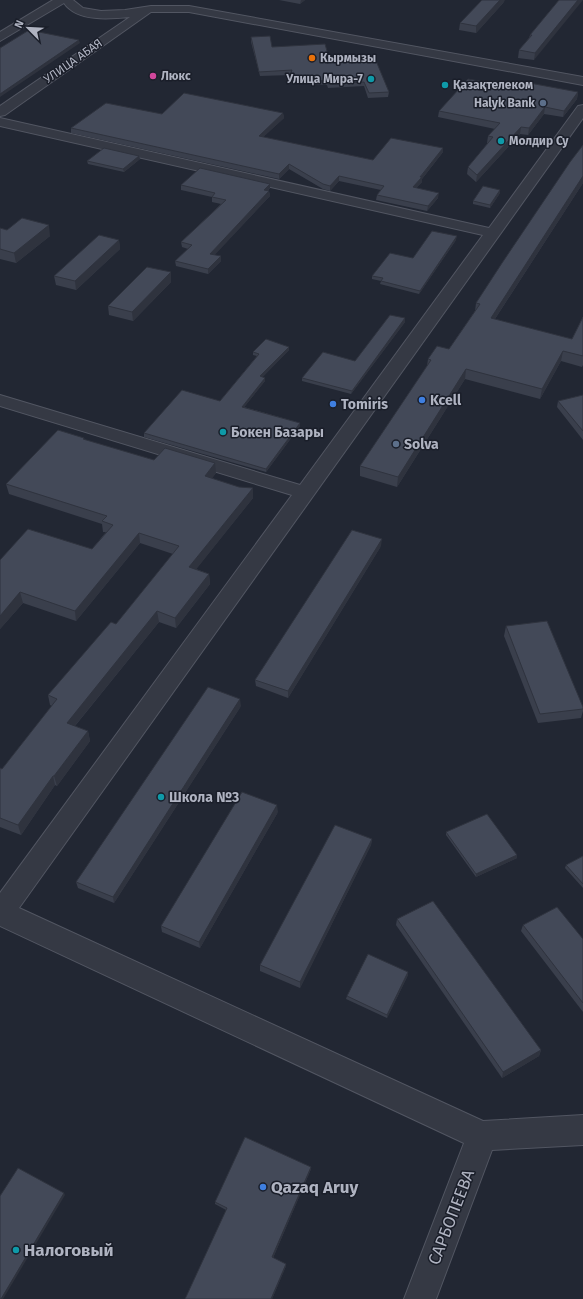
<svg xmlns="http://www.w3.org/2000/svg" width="583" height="1299" font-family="'Fira Sans',sans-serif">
<rect width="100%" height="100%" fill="#222733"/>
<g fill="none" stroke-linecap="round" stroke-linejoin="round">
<defs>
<g id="minor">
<path d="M53,0H73L83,8L101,11L125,10L151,6H189L583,77V85L189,12H151L5,115L0,116V106L130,17C110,19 77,22 64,3L0,41V32Z"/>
<path d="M583,105V118L19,908L483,1121L583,1115V1145L492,1150L436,1299H404L464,1143L0,926V893L292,495L0,406V395L300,485L483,235L0,126V118L489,228L578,106Z"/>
</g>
</defs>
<!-- minor casing -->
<use href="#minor" stroke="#525662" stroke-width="2"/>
<!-- minor -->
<use href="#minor" fill="#353944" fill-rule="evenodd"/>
</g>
<!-- wall -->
<g fill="#3a3f4c">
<path d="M279,0H305L300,4Z"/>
<path d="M559,0L534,60L518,58L519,50L529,38L530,35Z"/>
<path d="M504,2L476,33L459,30L460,23Z"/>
<path d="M251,37L272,47L329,58L389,92L388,97L368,98L364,86L328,88L327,85L289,83V79L291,75L260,76L251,42Z"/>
<path d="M518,88L578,92L577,99L563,117L544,114L528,135L520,134L476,182L467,174L468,167L488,143H487L488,136L495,129L438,117L439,111Z"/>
<path d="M283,113L284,118L263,137L373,160L443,148V152L422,179V182L416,188L438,198L427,211L376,200L377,195L381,190L339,181L330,191L323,189L289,169L279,179L71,133V128L162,114Z"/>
<path d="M583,145V183L495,319L572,339L583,317V365L582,367L561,361L540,399L465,379L397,487L360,476V466L427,366L428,359L449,349L475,311L476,303Z"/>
<path d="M139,156L140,159L124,172L88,164L87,161Z"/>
<path d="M181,185L270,188L268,191H269L270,196L214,255L221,256V261L208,274L176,266L175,261L188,249L182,247L181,242L221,204L212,202V197L181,190Z"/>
<path d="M500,193L490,208L473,204V201Z"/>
<path d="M0,228L7,230L50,236L16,263L0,259Z"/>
<path d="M119,240L120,249L76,290L56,285L54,276Z"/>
<path d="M456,240L419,294L380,284L381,281L372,279V276L413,258Z"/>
<path d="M171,272V282L133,321L109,315L108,306Z"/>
<path d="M405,318V322L351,394L302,381V378L355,361Z"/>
<path d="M289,350L262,377L265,378V381L244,407L300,423V426L266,472L144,437V433L220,401L257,356L253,355V352Z"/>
<path d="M583,395V440L557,407L558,401Z"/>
<path d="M84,438L85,440L154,460L216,473L212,478L253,498L196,569L209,574L210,584L176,628L159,622L75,726L88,731L90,741L57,786L55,785L21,835L0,827V768L2,769L52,706L50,705L48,695L116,624L173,554L140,543L76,621L23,603L0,629V560L92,549L106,532H103L102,524L9,494L6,484Z"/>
<path d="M381,546L288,698L256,686L255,680Z"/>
<path d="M506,626L583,707V711L581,718L538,723L504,636Z"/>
<path d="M241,706L114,903L78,888L76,882Z"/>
<path d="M278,812L200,948L162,932L161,926Z"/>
<path d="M446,832L517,855V858L476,877L446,835Z"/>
<path d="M372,839L371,845L300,988L260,971V965Z"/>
<path d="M583,856V888L565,868L566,865Z"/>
<path d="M397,919L541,1050L539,1056L502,1078L396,925Z"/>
<path d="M523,925L583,939V1012L521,931Z"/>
<path d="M408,972V975L387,1018L346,999L347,996Z"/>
<path d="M311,1169L273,1258L286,1264V1266L272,1299L226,1210L215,1204V1202Z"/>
</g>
<!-- shaded-wall -->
<g fill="#2f333e">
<path d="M301,0H305L300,4Z"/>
<path d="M500,0H505L504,2L476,33V26Z"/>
<path d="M578,0H583L534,60L535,53Z"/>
<path d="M79,40L80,43L0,97V94Z"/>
<path d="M578,92L577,99L563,117L564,111Z"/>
<path d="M545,107L544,114L528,135L529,128Z"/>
<path d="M283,113L284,118L259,141V136Z"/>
<path d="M521,127L520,134L476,182L477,175Z"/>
<path d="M443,148V152L422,179V182L412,192L413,187Z"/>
<path d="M139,156L140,159L124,172L123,169Z"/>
<path d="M289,164V169L279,179V174Z"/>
<path d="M339,176V181L330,191V186Z"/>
<path d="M583,176V183L489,328L491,318Z"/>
<path d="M270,184V188L264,195V190Z"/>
<path d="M500,190V193L490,208V205Z"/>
<path d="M269,191L270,196L211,259L210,254Z"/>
<path d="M439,193L438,198L427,211L428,206Z"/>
<path d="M49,225L50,236L16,263L14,253Z"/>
<path d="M457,236L456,240L419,294L420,291Z"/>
<path d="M119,240L120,249L76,290L75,281Z"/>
<path d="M221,256V261L208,274V269Z"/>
<path d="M171,272V282L133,321L132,312Z"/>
<path d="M405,318V322L351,394L352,391Z"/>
<path d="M289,347V350L260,380V376Z"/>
<path d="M563,351L561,361L540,399L542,389Z"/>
<path d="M466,369L465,379L397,487L398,477Z"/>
<path d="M265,378V381L242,410V407Z"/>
<path d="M300,423V426L266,472V469Z"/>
<path d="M215,463L216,473L206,486L205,476Z"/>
<path d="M253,488V498L190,577L189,567Z"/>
<path d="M139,533L140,543L76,621L75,611Z"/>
<path d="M382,539L381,546L288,698V691Z"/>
<path d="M209,574L210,584L176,628L175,618Z"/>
<path d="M20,592L23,603L0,629V616Z"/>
<path d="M157,611L159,622L69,733L67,723Z"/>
<path d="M240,699L241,706L114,903L113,897Z"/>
<path d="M88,731L90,741L57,786L54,776Z"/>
<path d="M53,776L55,785L21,835L18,825Z"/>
<path d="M277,805L278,812L200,948L199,942Z"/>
<path d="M372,839L371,845L300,988V982Z"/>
<path d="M517,855V858L476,877V874Z"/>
<path d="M408,972V975L387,1018V1015Z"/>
<path d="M541,1050L539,1056L502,1078L503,1072Z"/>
<path d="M311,1167V1169L272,1260V1257Z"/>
<path d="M64,1193L65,1195L3,1299H1Z"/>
<path d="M286,1264V1266L272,1299H271Z"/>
</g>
<!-- building -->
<g fill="#434958" stroke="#2f333e">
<path d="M482,0H500L476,26L460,23Z"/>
<path d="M559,0H578L535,53L519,50L532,35H530Z"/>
<path d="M29,30L79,40L0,94V48Z"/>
<path d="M270,36L272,47L325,44L329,58L374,56L389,92L369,93L364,82L328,84L327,81L289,79L292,70L259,72L251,37Z"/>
<path d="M468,79L518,88L524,82L578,92L564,111L545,107L529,128L521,127L477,175L468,167L493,137L488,136L500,123L439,111Z"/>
<path d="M184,93L283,113L259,136L373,160L391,138L443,148L420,177H422L413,187L439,193L428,206L377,195L384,186L339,176L330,186L323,184L289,164L279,174L71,128L106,103L162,114Z"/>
<path d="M583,145V176L491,318L572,339L583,317V356L563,351L542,389L466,369L398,477L360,466L431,360L428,359L437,346L449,349L480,304L476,303L502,263L570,162Z"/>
<path d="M104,148L139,156L123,169L87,161Z"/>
<path d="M200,168L270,184L264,190L269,191L210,254L221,256L208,269L175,261L192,245L181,242L226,200L212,197L215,193L181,185Z"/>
<path d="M483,186L500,190L490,205L473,201Z"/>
<path d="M22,218L49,225L14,253L0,249V228L7,230Z"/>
<path d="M432,231L457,236L420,291L381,281L383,278L372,276L390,253L413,258Z"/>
<path d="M99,235L119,240L75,281L54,276Z"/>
<path d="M147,267L171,272L132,312L108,306Z"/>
<path d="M390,315L405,318L352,391L302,378L323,352L355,361Z"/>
<path d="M266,339L289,347L260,376L265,378L242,407L300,423L266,469L144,433L182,390L220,401L259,354L253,352Z"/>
<path d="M583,395V431L558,401Z"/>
<path d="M58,430L84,438L83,439L154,460L165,448L215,463L205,476L239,487L253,488L189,567L209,574L175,618L157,611L67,723L88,731L54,776H53L18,825L0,818V768L2,769L57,699L48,695L111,622L116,624L179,546L139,533L75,611L20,592L0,616V560L28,529L92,549L113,525L102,521L107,516L6,484Z"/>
<path d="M352,530L382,539L288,691L255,680Z"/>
<path d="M547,621L583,707V709L540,714L506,626Z"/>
<path d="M208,687L240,699L113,897L76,882Z"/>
<path d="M242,792L277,805L199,942L161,926Z"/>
<path d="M487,814L517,855L476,874L446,832Z"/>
<path d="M335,825L372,839L300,982L260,965Z"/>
<path d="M583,856V884L566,865Z"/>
<path d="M433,901L541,1050L503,1072L397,919Z"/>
<path d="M557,907L583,939V1003L523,925Z"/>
<path d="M368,954L408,972L387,1015L347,996Z"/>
<path d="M245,1137L311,1167L272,1257L286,1264L271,1299H185L227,1208L215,1202Z"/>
<path d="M18,1168L64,1193L1,1299H0V1196Z"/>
</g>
<!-- markers -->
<circle fill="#e8710a" stroke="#1a1e29" stroke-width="1.5" cx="312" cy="58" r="4"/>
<circle fill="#d1479c" stroke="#1a1e29" stroke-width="1.5" cx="153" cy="76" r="4"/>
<g fill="#0f9aa8" stroke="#1a1e29" stroke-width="1.5">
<circle cx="371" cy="79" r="4"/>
<circle cx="445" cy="85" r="4"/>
<circle cx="501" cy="141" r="4"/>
<circle cx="223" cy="432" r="4"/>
<circle cx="161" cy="797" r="4"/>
<circle cx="16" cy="1250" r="4"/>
</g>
<g fill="#5c6f8a" stroke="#1a1e29" stroke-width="1.5">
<circle cx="543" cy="103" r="4"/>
<circle cx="396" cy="444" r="4"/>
</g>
<g fill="#3f7fe0" stroke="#1a1e29" stroke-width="1.5">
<circle cx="422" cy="400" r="4"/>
<circle cx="333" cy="404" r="4"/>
<circle cx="263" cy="1187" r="4"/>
</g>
<g text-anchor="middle" stroke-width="3" stroke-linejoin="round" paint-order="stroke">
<!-- far-poi labels -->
<g font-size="12" font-weight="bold" fill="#afb3c1" stroke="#1a1e29" text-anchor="start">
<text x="320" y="62">Кырмызы</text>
<text x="161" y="80">Люкс</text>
<text x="363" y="83" text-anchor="end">Улица Мира-7</text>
<text x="453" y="89">Қазақтелеком</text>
<text x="535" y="107" text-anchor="end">Halyk Bank</text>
<text x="509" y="145">Молдир Су</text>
</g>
<!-- far-street labels -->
<g font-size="12" fill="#afb3c1" stroke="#1a1e29">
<text transform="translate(73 61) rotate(-35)" y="4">УЛИЦА АБАЯ</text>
</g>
<!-- poi labels -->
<g font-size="14" font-weight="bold" fill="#afb3c1" stroke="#1a1e29" text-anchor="start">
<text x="430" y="405">Kcell</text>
<text x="341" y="409">Tomiris</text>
<text x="231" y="437">Бокен Базары</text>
<text x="404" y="449">Solva</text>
<text x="169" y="802">Школа №3</text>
</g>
<!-- near-poi labels -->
<g font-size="17" font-weight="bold" fill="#afb3c1" stroke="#1a1e29" text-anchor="start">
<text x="271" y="1193">Qazaq Aruy</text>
<text x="24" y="1256">Налоговый</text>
</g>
<!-- near-street labels -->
<g font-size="17" fill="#afb3c1" stroke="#1a1e29">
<text transform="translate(451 1217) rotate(-69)" y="6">САРБОПЕЕВА</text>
</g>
</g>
<!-- north arrow -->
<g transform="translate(28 28) rotate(294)" stroke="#1a1e29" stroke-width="3" paint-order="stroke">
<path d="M0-3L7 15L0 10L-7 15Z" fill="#afb3c1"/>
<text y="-6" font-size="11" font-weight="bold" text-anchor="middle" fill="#afb3c1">N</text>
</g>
</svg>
